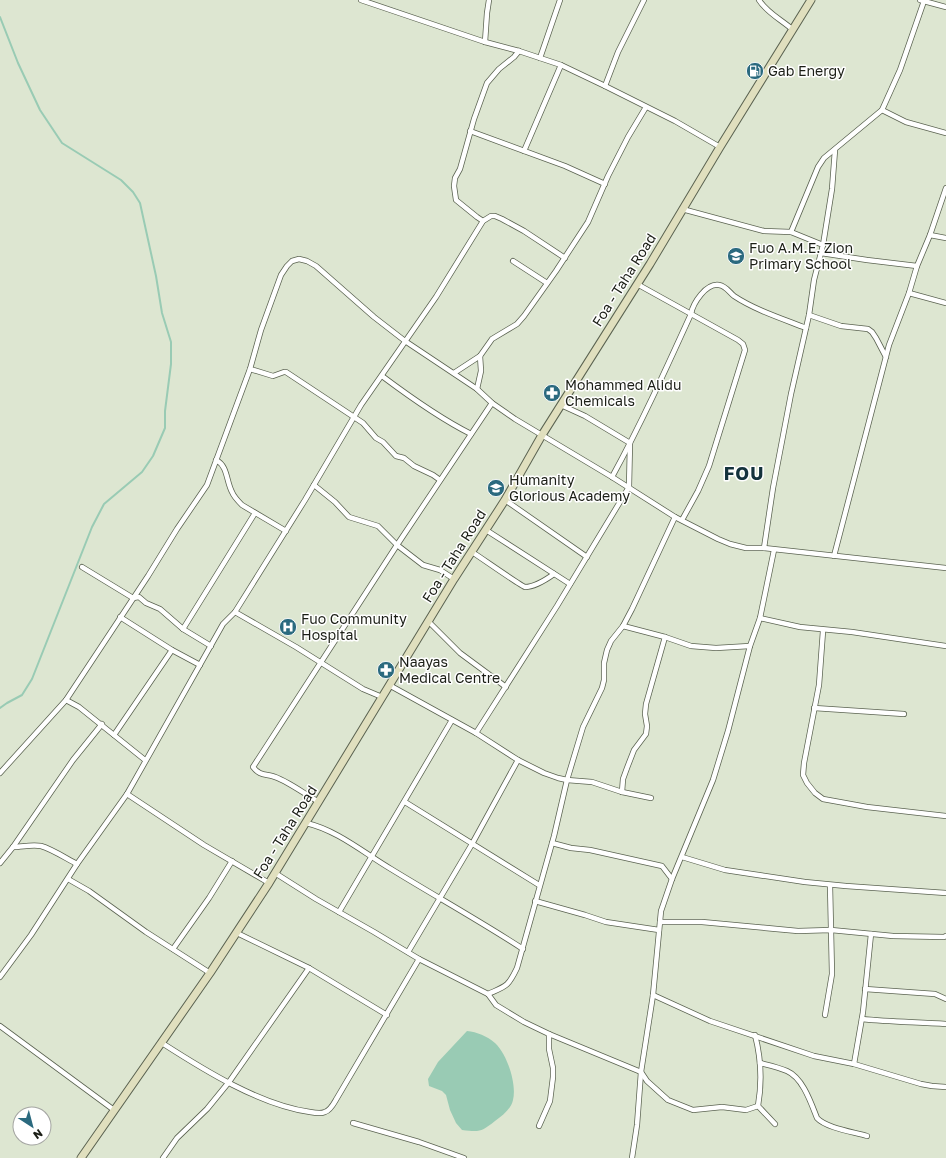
<svg xmlns="http://www.w3.org/2000/svg" width="946" height="1158" font-family="'Golos Text',sans-serif">
<rect width="100%" height="100%" fill="#dde6d1"/>
<!-- water -->
<path fill="#99cbb4" d="M467,1031C477,1032 487,1036 495,1043C507,1054 517,1084 513,1100C511,1109 503,1115 495,1121C481,1132 480,1132 462,1130L456,1123L450,1110L446,1095L442,1091L429,1086L428,1079L438,1062Z"/>
<g fill="none" stroke-linecap="round" stroke-linejoin="round">
<!-- stream -->
<path stroke="#99cbb4" stroke-width="2" d="M0,17L18,63L40,110L62,143L121,180L133,192L140,203L156,276L162,313L171,342V364L165,411V428L153,456L142,472L104,504L92,527L32,679L22,695L7,703L0,708"/>
<defs>
<g id="street">
<path d="M361,0L485,42L519,51L561,65L605,86"/>
<path d="M644,0L618,52L605,86L675,121L720,147"/>
<path d="M759,0C767,13 782,20 793,30"/>
<path d="M920,0L946,7"/>
<path d="M485,42L487,13L489,0"/>
<path d="M540,58L560,0"/>
<path d="M882,110L906,122L946,133"/>
<path d="M470,131L565,166L605,184"/>
<path d="M524,151L561,65"/>
<path d="M682,209L764,231L791,232L823,245L814,280L809,315L791,394L773,488L764,548"/>
<path d="M483,221L477,217L456,200L454,186L455,178L460,169L474,119L487,83L499,69L514,57L519,51"/>
<path d="M791,232L818,167L824,158L882,110L900,70L924,1"/>
<path d="M930,235L946,238"/>
<path d="M823,245L832,189L835,150"/>
<path d="M821,253L867,260L917,266"/>
<path d="M513,261L547,283"/>
<path d="M637,284L738,340L743,344L745,350L709,466L698,491L682,520"/>
<path d="M909,293L946,303"/>
<path d="M809,315L841,326L868,329L872,332L876,338L886,357"/>
<path d="M250,369L273,376L284,372H286L363,423L376,438L383,442L396,456L404,458L414,466L433,475L440,480"/>
<path d="M454,373L480,356L492,339L517,324L524,316L556,271L588,222L608,176L628,137L646,107"/>
<path d="M382,376C410,397 439,418 471,434"/>
<path d="M477,389L481,371L480,356"/>
<path d="M561,405L585,416L630,443"/>
<path d="M216,460C228,466 226,481 232,492C234,497 238,501 242,505L286,531"/>
<path d="M612,477C641,424 666,369 691,314C693,303 706,283 719,285C726,286 729,292 734,296C755,310 783,319 806,328"/>
<path d="M314,485L335,502L349,517L378,526L397,545L423,565L440,570L454,579"/>
<path d="M505,500L587,557"/>
<path d="M486,530L570,584"/>
<path d="M472,552C480,557 521,586 525,587C534,587 547,579 554,574"/>
<path d="M834,556L889,345L909,293L917,266L930,235L946,188"/>
<path d="M82,567L133,598L139,597L146,603L160,609L183,629L211,646"/>
<path d="M235,612L296,647L363,689L382,697"/>
<path d="M120,617L172,650L200,665"/>
<path d="M760,618L800,627L852,632L946,646"/>
<path d="M429,622L460,653L506,687"/>
<path d="M623,626L665,637L691,646L716,648L750,646"/>
<path d="M183,629L255,513"/>
<path d="M823,631L819,685L804,763L803,775L807,783L815,793L823,799L867,807L946,816"/>
<path d="M389,685L476,733L518,760L544,773L558,778L567,780L592,782L622,792L651,798"/>
<path d="M66,700L79,707L145,760"/>
<path d="M814,708L904,714"/>
<path d="M476,733L557,606L629,487L630,443"/>
<path d="M114,735L172,650"/>
<path d="M0,773L66,700L148,576L177,529L207,485L250,369L261,330L281,275L287,266L292,261L299,259L307,261L316,266L374,317L405,341L477,389L492,403L515,419L612,477L675,517L718,539L730,544L746,548H764L946,568"/>
<path d="M622,792L623,779L627,768L634,750L646,734L647,726L645,714L646,704L665,637"/>
<path d="M127,794L204,845L269,883"/>
<path d="M319,802C306,795 285,779 272,776C264,774 259,775 253,767L397,545L492,403"/>
<path d="M405,802L539,885"/>
<path d="M306,823C337,830 364,853 391,869C435,896 480,921 523,949"/>
<path d="M552,843L571,848L590,850L662,866L672,879"/>
<path d="M13,847C22,847 32,844 41,846C52,849 67,859 77,864"/>
<path d="M682,857L725,870L805,882L846,886L946,893"/>
<path d="M0,863L13,847L73,760L102,724"/>
<path d="M275,873L316,899L374,932L419,959L488,994L496,1005L524,1022L549,1034L641,1072L647,1081L668,1100L693,1110L722,1107L746,1110L758,1106"/>
<path d="M68,879L89,891L146,932L210,973"/>
<path d="M535,901L585,915L606,922L659,930"/>
<path d="M339,912L452,720"/>
<path d="M660,922H702L798,931L831,930L893,936L944,937L946,936"/>
<path d="M237,933L309,968L387,1015"/>
<path d="M173,949L209,898L232,861"/>
<path d="M408,952L472,844L518,760"/>
<path d="M0,977L31,935L77,864L127,794L223,624L235,612L305,500L361,405L436,297L483,221L491,216H495L502,219L524,231L565,258"/>
<path d="M865,989L935,994L946,999"/>
<path d="M488,994C506,986 508,987 517,968L554,836L567,780L583,727L602,688L604,680V663L607,650L611,641L623,626L632,609L675,517"/>
<path d="M653,995L710,1021L814,1056L854,1064L921,1084L932,1086L946,1087"/>
<path d="M825,1015L832,974L830,885"/>
<path d="M862,1019C890,1022 918,1022 946,1024"/>
<path d="M0,1026L114,1110"/>
<path d="M755,1035C761,1058 762,1083 758,1106L775,1124"/>
<path d="M162,1043C204,1070 260,1105 310,1112C315,1113 321,1114 325,1112C331,1110 334,1103 337,1098L419,959"/>
<path d="M760,1063C768,1065 778,1067 787,1071C803,1078 811,1103 817,1118C826,1128 854,1132 867,1136"/>
<path d="M854,1064L863,1012L871,934"/>
<path d="M353,1123L419,1142L464,1158"/>
<path d="M539,1126L550,1101L553,1077V1068L549,1049V1034"/>
<path d="M163,1158L177,1138L207,1109L229,1082L309,968"/>
<path d="M632,1158L637,1125L641,1072L653,995L661,911L672,879L713,780L728,731L750,646L760,618L774,550"/>
</g>
<path id="secondary" d="M81,1158L210,973L269,883L454,579L505,500L542,435L650,264L720,147L811,0"/>
</defs>
<!-- street casing -->
<use href="#street" stroke="#5b6351" stroke-width="6"/>
<!-- secondary casing -->
<use href="#secondary" stroke="#5b6351" stroke-width="9"/>
<!-- street -->
<use href="#street" stroke="#fff" stroke-width="4.5"/>
<!-- secondary -->
<use href="#secondary" stroke="#e0dfbe" stroke-width="7"/>
</g>
<!-- icons -->
<defs>
<symbol id="fuel-disc" viewBox="-11 -11 22 22"><circle r="9.5" fill="#2b6a7f" stroke="#fff"/><path d="M-5.5-6h7V0h2V4h1.3V-2.5L3-4.5l.8-.8L6-3V5H2.5V1h-1V6h-7ZM-4.2-4.7v3.2H.2V-4.7Z" fill="#fff"/></symbol>
<symbol id="school-disc" viewBox="-11 -11 22 22"><circle r="9.5" fill="#2b6a7f" stroke="#fff"/><path d="M0-5L7-2L0 1L-7-2ZM-4 1L0 2.5L4 1V4Q0 6-4 4Z" fill="#fff"/></symbol>
<symbol id="pharmacy-disc" viewBox="-11 -11 22 22"><circle r="9.5" fill="#2b6a7f" stroke="#fff"/><path d="M-2-6h4v4h4v4h-4v4h-4v-4h-4v-4h4Z" fill="#fff"/></symbol>
<symbol id="hospital-disc" viewBox="-11 -11 22 22"><circle r="9.5" fill="#2b6a7f" stroke="#fff"/><path d="M-5-5h3v3.5h4V-5h3V5h-3V1.5h-4V5h-3Z" fill="#fff"/></symbol>
</defs>
<g fill-rule="evenodd">
<use href="#fuel-disc" x="745" y="61" width="20" height="20"/>
<use href="#school-disc" x="726" y="246" width="20" height="20"/>
<use href="#pharmacy-disc" x="542" y="383" width="20" height="20"/>
<use href="#school-disc" x="486" y="478" width="20" height="20"/>
<use href="#hospital-disc" x="278" y="617" width="20" height="20"/>
<use href="#pharmacy-disc" x="376" y="660" width="20" height="20"/>
</g>
<g text-anchor="middle" stroke-width="3" stroke-linejoin="round" paint-order="stroke">
<!-- poi labels -->
<g font-size="14" fill="#1b1e16" stroke="#fff" text-anchor="start">
<text x="768" y="76">Gab Energy</text>
<text x="749" y="253">Fuo A.M.E. Zion<tspan x="749" dy="16">Primary School</tspan></text>
<text x="565" y="390">Mohammed Alidu<tspan x="565" dy="16">Chemicals</tspan></text>
<text x="509" y="485">Humanity<tspan x="509" dy="16">Glorious Academy</tspan></text>
<text x="301" y="624">Fuo Community<tspan x="301" dy="16">Hospital</tspan></text>
<text x="399" y="667">Naayas<tspan x="399" dy="16">Medical Centre</tspan></text>
</g>
<!-- street labels -->
<g font-size="14" fill="#1b1e16" stroke="#fff">
<text transform="translate(624 280) rotate(-58)" y="5">Foa - Taha Road</text>
<text transform="translate(454 556) rotate(-58)" y="5">Foa - Taha Road</text>
<text transform="translate(285 832) rotate(-58)" y="5">Foa - Taha Road</text>
</g>
<!-- district labels -->
<g font-size="18" font-weight="bold" letter-spacing="1" fill="#14323c" stroke="#fff">
<text x="744" y="480">FOU</text>
</g>
</g>
<!-- north arrow -->
<g transform="translate(32 1126) rotate(144)"><circle r="19" fill="#ffffff" stroke="#a4a5a2"/>
<path d="M0-3L7 15L0 10L-7 15Z" fill="#2b6a7f"/>
<text y="-6" font-size="11" font-weight="bold" text-anchor="middle" fill="#1b1e16">N</text>
</g>
</svg>
